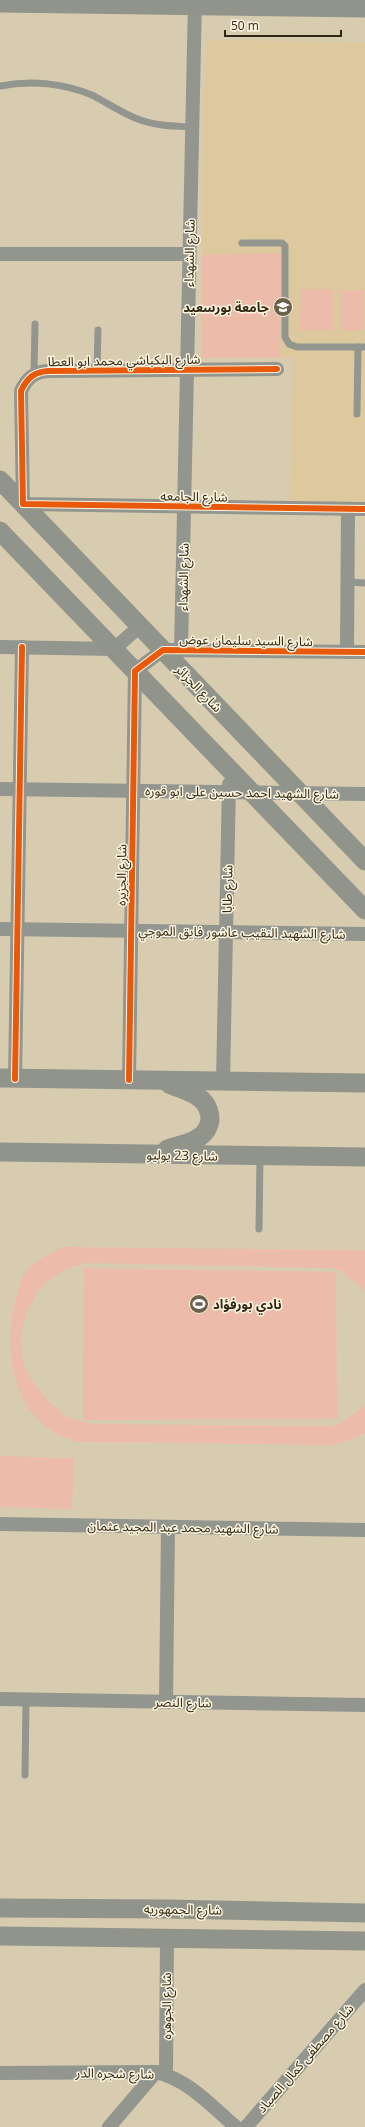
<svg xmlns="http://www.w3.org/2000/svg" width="365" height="2127" font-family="'Open Sans','Noto Sans Arabic',sans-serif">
<rect width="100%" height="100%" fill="#d8ccb0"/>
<!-- built -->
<path fill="#ddc99d" d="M207,40L365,42V503L289,501L294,358H201L203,116Z"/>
<!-- garden -->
<g fill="#ecbba9">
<path d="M281,253L280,358H201V255Z"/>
<path d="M301,289H333V330H300Z"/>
<rect x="342" y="290" width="21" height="40"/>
<path d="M62,1247L365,1250V1290L339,1270L330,1268L86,1263L64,1270L39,1289L26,1314L20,1335L23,1363L29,1376L48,1401L69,1418L92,1424L329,1426L341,1423L365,1406V1433L350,1440L332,1445L80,1442C3,1425 0,1332 24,1273C33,1262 49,1254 62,1247Z"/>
<path d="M84,1268L336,1272L337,1419L83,1420Z"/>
<path d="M0,1456L74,1458L72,1509L0,1507Z"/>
</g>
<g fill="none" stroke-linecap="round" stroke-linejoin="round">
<!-- lane -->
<g stroke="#92968f" stroke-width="7">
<path d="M0,86C31,80 65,83 94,96C109,104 123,114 140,120C157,126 174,126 192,127"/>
<path d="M242,243H282L285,246V337L289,344L297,347H365"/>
<path d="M97,371L98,330"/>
<path d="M34,374L35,324"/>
<path d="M357,414L358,347"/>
<path d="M347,582L365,583"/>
<path d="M259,1229L260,1157"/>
<path d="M25,1775L26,1700"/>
</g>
<!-- street -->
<g stroke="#92968f" stroke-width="14">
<path d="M0,254H189"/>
<path d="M277,369L48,371C34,372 27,378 21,391L23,504L365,509"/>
<path d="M0,647L114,649L140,626"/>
<path d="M181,650L195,0"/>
<path d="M347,652L348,509"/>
<path d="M0,789L365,794"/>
<path d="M0,929L365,934"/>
<path d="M15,1079L22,647"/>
<path d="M129,1080L135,671L163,650L365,652"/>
<path d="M223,1081L229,784"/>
<path d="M0,1524L365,1530"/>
<path d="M0,1699L365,1705"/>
<path d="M166,1702L168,1527"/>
<path d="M0,2073L156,2072C189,2080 211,2106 236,2127"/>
<path d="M166,2074L167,1938"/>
<path d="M109,2127L156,2072"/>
<path d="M246,2127L365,1990"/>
</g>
<!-- secondary -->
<g stroke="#91948a" stroke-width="19">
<path d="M0,3L365,8"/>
<path d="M0,480L365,861"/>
<path d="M0,531L365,910"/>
<path d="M0,1078L365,1083"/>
<path d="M167,1149C184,1144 207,1141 210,1120C210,1114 208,1107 204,1102C197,1093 180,1089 169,1084"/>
<path d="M0,1152L365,1157"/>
<path d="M0,1908L167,1909L365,1913"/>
<path d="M0,1936L365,1941"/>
</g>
<defs>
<g id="cycleway">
<path d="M277,369L48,371C34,372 27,378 21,391L23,504L365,509"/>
<path d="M15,1079L22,647"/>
<path d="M129,1080L135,671L163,650L365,652"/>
</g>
</defs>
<!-- cycleway casing -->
<use href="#cycleway" stroke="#fdf5e0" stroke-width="8"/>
<!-- cycleway -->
<use href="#cycleway" stroke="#e8590c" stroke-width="6"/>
</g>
<!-- icons -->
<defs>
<symbol id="university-disc" viewBox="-11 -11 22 22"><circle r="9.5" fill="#6b614a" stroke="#fdf5e0"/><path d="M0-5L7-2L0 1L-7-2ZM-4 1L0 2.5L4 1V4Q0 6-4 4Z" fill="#fff"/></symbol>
<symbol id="stadium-disc" viewBox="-11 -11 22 22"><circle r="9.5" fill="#6b614a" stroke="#fdf5e0"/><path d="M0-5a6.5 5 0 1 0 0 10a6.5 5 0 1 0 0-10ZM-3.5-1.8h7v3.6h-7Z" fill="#fff"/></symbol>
</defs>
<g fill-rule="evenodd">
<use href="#university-disc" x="272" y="296" width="22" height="22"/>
<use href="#stadium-disc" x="188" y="1293" width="22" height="22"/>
</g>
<g text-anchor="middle" stroke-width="3" stroke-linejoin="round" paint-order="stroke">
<!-- street labels -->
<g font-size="13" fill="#302713" stroke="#fdf5e0">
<text transform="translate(189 253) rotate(-89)" y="5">شارع الشهداء</text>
<text transform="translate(124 360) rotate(-1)" y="5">شارع البكباشي محمد ابو العطا</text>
<text transform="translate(194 496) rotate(1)" y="5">شارع الجامعه</text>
<text transform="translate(183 577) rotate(-89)" y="5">شارع الشهداء</text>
<text transform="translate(246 640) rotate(1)" y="5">شارع السيد سليمان عوض</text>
<text transform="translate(199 688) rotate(46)" y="5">شارع الجزائر</text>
<text transform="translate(242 792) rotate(1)" y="5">شارع الشهيد احمد حسين على ابو قوره</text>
<text transform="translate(121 875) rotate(-89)" y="5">شارع الجزيره</text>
<text transform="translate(227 889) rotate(-89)" y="5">شارع طابا</text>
<text transform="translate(242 932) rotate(1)" y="5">شارع الشهيد النقيب عاشور فايق الموجي</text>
<text transform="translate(182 1155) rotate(1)" y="5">شارع 23 يوليو</text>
<text transform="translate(183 1527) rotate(1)" y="5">شارع الشهيد محمد عبد المجيد عثمان</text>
<text transform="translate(183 1702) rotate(1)" y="5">شارع النصر</text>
<text transform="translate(183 1909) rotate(1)" y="5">شارع الجمهوريه</text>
<text transform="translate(166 2006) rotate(-90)" y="5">شارع الجوهره</text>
<text transform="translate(305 2058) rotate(-49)" y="5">شارع مصطفى كمال الصياد</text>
<text transform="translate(115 2073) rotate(1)" y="5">شارع شجره الدر</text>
</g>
<!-- poi labels -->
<g font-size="13" font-weight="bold" fill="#302713" stroke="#fdf5e0" text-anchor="end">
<text x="269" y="312">جامعة بورسعيد</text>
<text x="213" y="1309" text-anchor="start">نادي بورفؤاد</text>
</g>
</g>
<!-- scale -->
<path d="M225 30v6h116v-6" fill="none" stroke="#302713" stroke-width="2"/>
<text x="231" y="30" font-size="12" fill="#302713" stroke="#fdf5e0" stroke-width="3" paint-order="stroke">50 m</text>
</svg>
